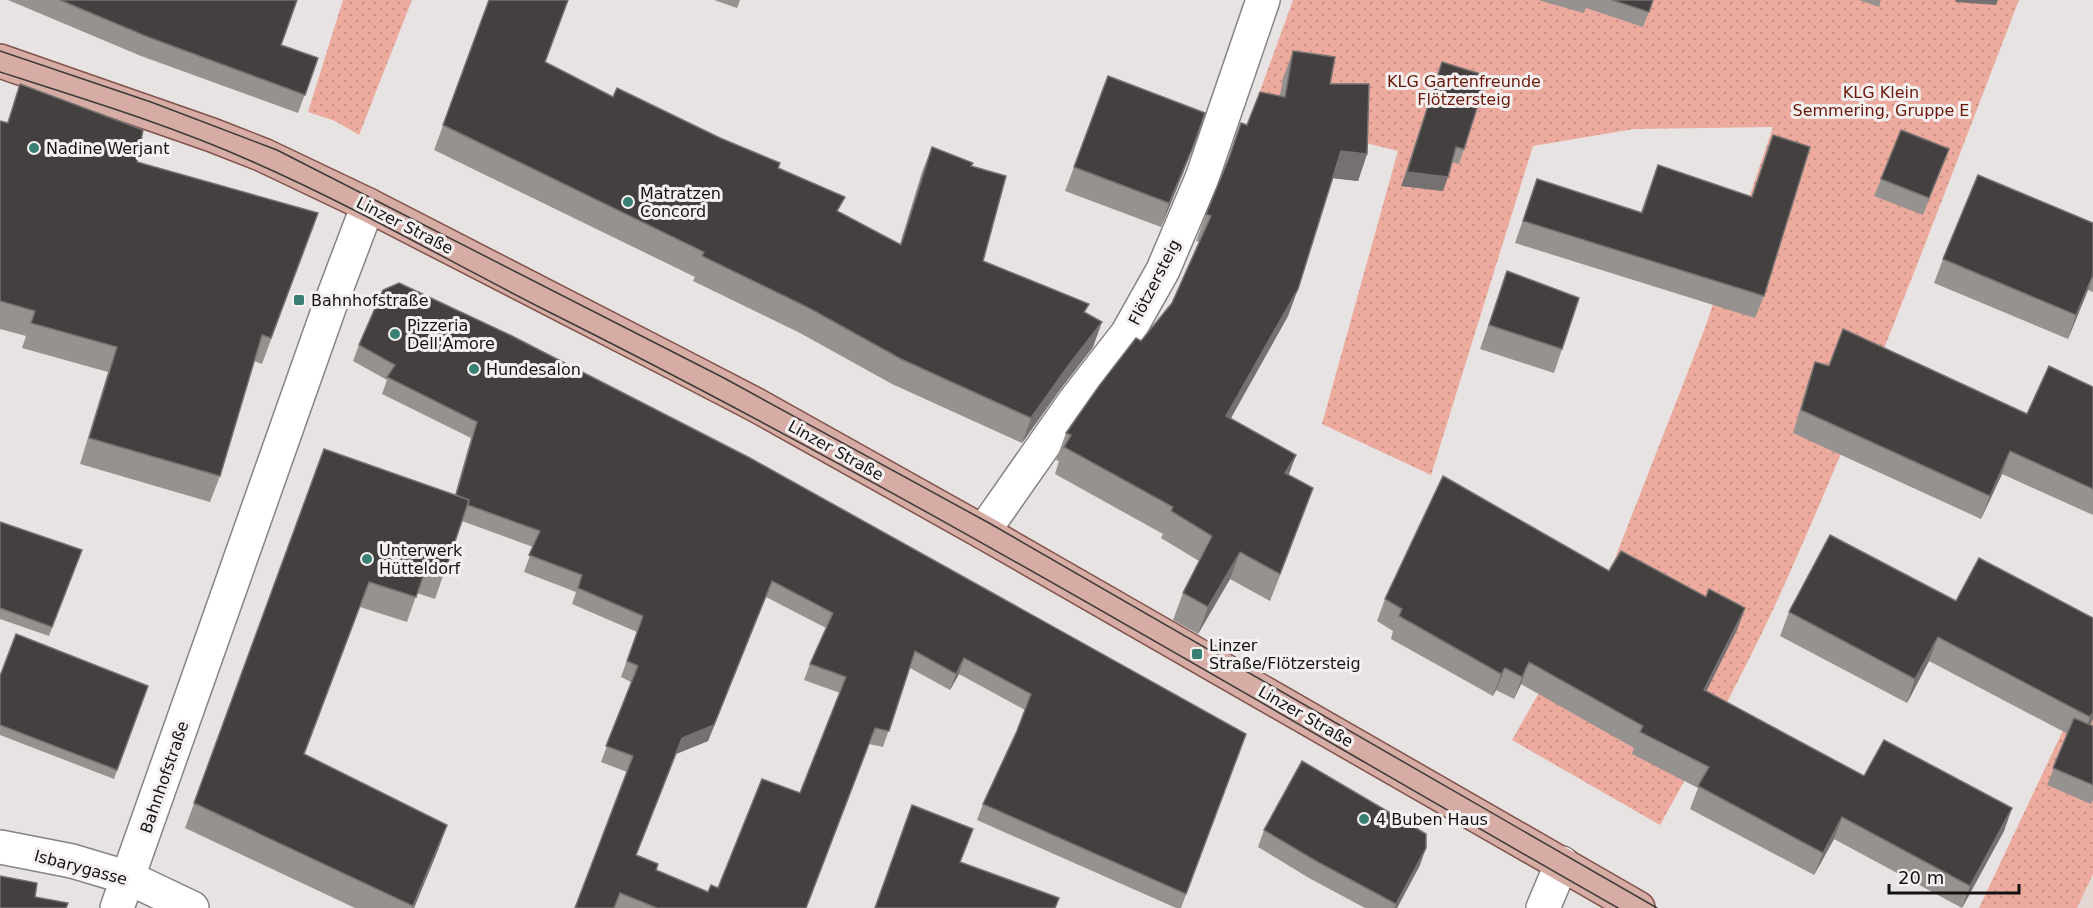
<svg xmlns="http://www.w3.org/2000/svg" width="2093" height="908" font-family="'DejaVu Sans',sans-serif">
<defs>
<pattern id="grass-dots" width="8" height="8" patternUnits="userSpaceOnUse" patternTransform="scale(1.5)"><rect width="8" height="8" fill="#ecab9e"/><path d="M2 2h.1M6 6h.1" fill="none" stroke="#ca9287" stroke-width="1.8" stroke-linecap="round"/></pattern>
</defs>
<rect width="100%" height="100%" fill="#e7e3e2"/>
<!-- built -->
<path fill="#e3d6d3" d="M2093,874V908H2077Z"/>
<!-- grass -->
<g fill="url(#grass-dots)">
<path d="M343,0H412L359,135L335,121L308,112Z"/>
<path d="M1293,0H2019C1945,191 1874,384 1790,572C1752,659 1706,742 1660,825L1512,740L1614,561L1705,328L1773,127L1634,129L1533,146L1431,475L1322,424L1398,151L1321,132L1250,119Z"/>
<path d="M2093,667V874L2077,908H1979Z"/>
</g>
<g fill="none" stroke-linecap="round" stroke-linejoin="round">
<defs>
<g id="minor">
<path d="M983,532L1074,402L1127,334L1163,270L1202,178L1263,0"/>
<path d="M0,847L72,861L129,878L192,908"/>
<path d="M117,908L329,308L368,205"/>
<path d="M1543,908L1562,863"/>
</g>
<path id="major" d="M0,61L212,135L263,155L368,205L679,365L756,405L983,532L1638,908"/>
</defs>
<!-- minor casing -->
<use href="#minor" stroke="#878382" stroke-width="36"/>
<!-- major casing -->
<use href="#major" stroke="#80524a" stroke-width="36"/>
<!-- minor -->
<use href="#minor" stroke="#fff" stroke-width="33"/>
<!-- major -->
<use href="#major" stroke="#d6aca4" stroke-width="33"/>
<!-- tram -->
<g stroke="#3b3939" stroke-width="1.5">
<path d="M0,51L151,102L277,150L724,378L989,523L1657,908"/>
<path d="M0,72C84,99 170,125 251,161C354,206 452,263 553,314C917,496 1265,707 1618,908"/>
</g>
</g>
<!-- wall -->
<g fill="#959290" fill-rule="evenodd">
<path d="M8,0H297L281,45L318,58L298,113L141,56Z"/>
<path d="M489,0L545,62L613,97L778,168L839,212L900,244L922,172L932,147L971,166L983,261L1086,313L1093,347L1059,391L1022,443L892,384L800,333L693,281L695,277L434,150Z"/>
<path d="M714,0H740L737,8Z"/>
<path d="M1538,0H1653L1643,27L1586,8L1584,13Z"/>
<path d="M1859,0H1881L1879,7Z"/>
<path d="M1293,51L1330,84L1367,154L1358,181L1333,178L1288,316L1231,418L1296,455L1288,475L1313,488L1270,601L1230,579L1198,634L1173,620L1183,593L1199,561L1161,538L1163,534L1055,474L1059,461L1056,460L1066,433L1172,303L1200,242L1196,241L1206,214L1280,96L1283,78Z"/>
<path d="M1442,62L1464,149L1459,164L1452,162L1443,191L1401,186Z"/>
<path d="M1108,76L1184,171L1161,227L1065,191Z"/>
<path d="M20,84L137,162L318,213L262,364L254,361L220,476L210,502L80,464L108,372L22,348L26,336L0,329V121L7,123Z"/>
<path d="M1773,135L1764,296L1755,318L1515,243L1537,179L1641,212L1658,165L1752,197Z"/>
<path d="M1949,149L1923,215L1874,196L1881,179Z"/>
<path d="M2093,223V292L2088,290L2068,339L1934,283L1943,259Z"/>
<path d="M1507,271L1562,349L1554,373L1480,349Z"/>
<path d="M359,345L1246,734L1181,908H1176L977,820L983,804L1017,731L1025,710L959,674L950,690L910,668L883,747L869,744L806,908H575L627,772L601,762L631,682L621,677L637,632L572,604L576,592L524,572L533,547L462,521L435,599L417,593L407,622L360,607L304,755L447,825L438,850L414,908H355L185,828L324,449L455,495L471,438L382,394L387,380L353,361ZM766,597L826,628L810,664L804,680L840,693L800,793L718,888L708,892L656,870L636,855L676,754L708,741Z"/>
<path d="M1815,362L2027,414L2093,387V515L2002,474L1981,519L1793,433L1807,385Z"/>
<path d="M0,522L82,550L49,636L0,619Z"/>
<path d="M1609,571L1745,608L1737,630L1706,691L1864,776L2012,808L2004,831L1962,908L1834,839L1814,875L1690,809L1698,788L1632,754L1634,748L1521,684L1514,699L1496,690L1493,696L1391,639L1393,631L1377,621L1385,599Z"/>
<path d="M1956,601L2093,618V719L2090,725L2093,726V800L2091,804L2047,785L2068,734L1929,661L1907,703L1780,636L1789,612Z"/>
<path d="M0,676L148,686L114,779L0,735Z"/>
<path d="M1264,830L1420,865L1397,908H1365L1309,878L1258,847Z"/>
</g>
<!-- shaded-wall -->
<g fill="#747170">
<path d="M1956,0H1998L1996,5L1955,2Z"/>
<path d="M1193,147L1184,171L1161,227L1169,203Z"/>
<path d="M1341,151L1367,154L1358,181L1331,178Z"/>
<path d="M1407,172L1448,177L1443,191L1401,186Z"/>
<path d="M2093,275L2088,290L2068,339L2076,315Z"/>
<path d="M1298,289L1288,316L1217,443L1226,416Z"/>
<path d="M1102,322L1093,347L1059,391L1022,443L1031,418L1068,366Z"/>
<path d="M2010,451L2002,474L1981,519L1990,496Z"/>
<path d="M1296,455L1286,482L1285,473Z"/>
<path d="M1313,488L1303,515L1270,601L1280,574Z"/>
<path d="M1240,552L1230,579L1198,634L1208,607Z"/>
<path d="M772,581L708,741L676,754L630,871L682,738Z"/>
<path d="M1745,608L1737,630L1696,712L1704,690Z"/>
<path d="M1938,637L1929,661L1907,703L1915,679Z"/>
<path d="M964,658L959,674L950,690L956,674Z"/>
<path d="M1529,662L1521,684L1514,699L1522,677Z"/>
<path d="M1505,668L1496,690L1493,696L1501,674Z"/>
<path d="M2093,712V719L2082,741L2090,717Z"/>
<path d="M2012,808L2004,831L1962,908L1970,886Z"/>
<path d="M1842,817L1834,839L1814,875L1823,853Z"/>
<path d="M447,825L438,850L414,908H413Z"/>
<path d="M1426,848L1420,865L1397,908H1394Z"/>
</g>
<!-- building -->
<g fill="#43403f" stroke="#747170" stroke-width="1.5" fill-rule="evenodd">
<path d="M60,0H297L281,45L318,58L305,95L148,37Z"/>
<path d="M489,0H568L545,62L613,97L617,88L720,138L780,163L778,168L845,197L837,211L901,245L932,147L973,163L971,166L1006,176L983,261L1089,304L1084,312L1102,322L1068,366L1031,418L901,359L809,308L702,256L704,252L443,125Z"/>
<path d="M1612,0H1653L1649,12Z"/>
<path d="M1293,51L1335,57L1330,84H1369L1367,154L1341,151L1298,289L1226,416L1296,455L1285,473L1313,488L1280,574L1240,552L1208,607L1183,593L1212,536L1171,511L1173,507L1064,447L1071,435L1066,433L1099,386L1136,338L1141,341L1172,303L1211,216L1206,214L1229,158L1241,123L1247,125L1260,92L1285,97Z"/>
<path d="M1442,62L1487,76L1464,149L1456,147L1448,177L1407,172Z"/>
<path d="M1108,76L1205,113L1193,147L1169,203L1074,167Z"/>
<path d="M20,84L143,130L137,162L318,213L271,338L262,335L220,476L89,438L117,347L31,323L35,311L0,301V121L8,123Z"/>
<path d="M1901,130L1949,149L1929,198L1881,179Z"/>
<path d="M1773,135L1810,147L1764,296L1523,221L1537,179L1642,213L1658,165L1752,197Z"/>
<path d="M1978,175L2093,223V275L2076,315L1943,259Z"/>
<path d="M1507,271L1579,298L1562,349L1489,325Z"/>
<path d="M399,283L510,335L750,458L1246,734L1186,894L983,804L1017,731L1031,694L964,658L956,674L915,651L889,731L875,728L806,908H657L620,893L614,908H575L633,756L606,746L638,666L627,661L643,616L578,588L582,575L529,555L540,531L468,505L469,500L456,495L477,422L387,377L395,365L359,345L383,290ZM772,581L833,613L810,664L846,677L800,793L762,779L718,888L711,885L708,892L656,870L658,864L636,855L682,738L714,725Z"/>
<path d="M1843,329L2027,414L2049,366L2093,387V489L2010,451L1990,496L1801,410L1815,362L1829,366Z"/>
<path d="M324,449L469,500L444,574L426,568L416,597L369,582L304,754L447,825L413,906L194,803Z"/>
<path d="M1443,476L1609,571L1621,551L1706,597L1709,589L1745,608L1704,690L1864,776L1884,740L2012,808L1970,886L1842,817L1823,853L1698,786L1709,767L1640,732L1643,726L1529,662L1522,677L1505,668L1501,674L1399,616L1402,609L1385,599Z"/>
<path d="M0,522L82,550L52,627L0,608Z"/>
<path d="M1830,535L1956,601L1979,558L2093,618V712L2090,717L1938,637L1915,679L1789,612Z"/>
<path d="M16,634L148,686L117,770L0,725V676Z"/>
<path d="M2074,718L2093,726V785L2053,768Z"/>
<path d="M1302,761L1426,834V848L1396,904L1316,861L1264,830Z"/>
<path d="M912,805L973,829L960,862L1059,898L1055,908H875Z"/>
<path d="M0,876L37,883L35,897L68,903L66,908H0Z"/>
</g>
<!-- markers -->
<g fill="#397f74" stroke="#f4f0ef" stroke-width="2">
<circle cx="34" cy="148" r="6"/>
<circle cx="628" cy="202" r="6"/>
<rect x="293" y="294" width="12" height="12" rx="3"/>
<circle cx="395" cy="334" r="6"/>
<circle cx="474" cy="369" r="6"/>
<circle cx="367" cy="559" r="6"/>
<rect x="1191" y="648" width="12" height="12" rx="3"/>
<circle cx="1364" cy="819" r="6"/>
</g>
<g text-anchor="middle" stroke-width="6" stroke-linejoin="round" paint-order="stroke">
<!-- park labels -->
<g font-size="16" fill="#6b1709" stroke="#f4f0ef">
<text x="1464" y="87">KLG Gartenfreunde<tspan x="1464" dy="18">Flötzersteig</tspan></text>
<text x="1881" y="98">KLG Klein<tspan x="1881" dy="18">Semmering, Gruppe E</tspan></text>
</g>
<!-- poi labels -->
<g font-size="16" fill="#131212" stroke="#f4f0ef" text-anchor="start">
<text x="46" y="154">Nadine Werjant</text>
<text x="640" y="199">Matratzen<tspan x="640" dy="18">Concord</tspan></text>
<text x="311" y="306">Bahnhofstraße</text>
<text x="407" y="331">Pizzeria<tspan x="407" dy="18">Dell'Amore</tspan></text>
<text x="486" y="375">Hundesalon</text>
<text x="379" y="556">Unterwerk<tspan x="379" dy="18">Hütteldorf</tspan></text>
<text x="1209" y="651">Linzer<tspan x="1209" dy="18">Straße/Flötzersteig</tspan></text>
<text x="1376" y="825">4 Buben Haus</text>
</g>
<!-- street labels -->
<g font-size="16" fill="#131212" stroke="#f4f0ef">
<text transform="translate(405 225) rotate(27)" y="6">Linzer Straße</text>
<text transform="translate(1154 282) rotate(-63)" y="6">Flötzersteig</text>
<text transform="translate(836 450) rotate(29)" y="6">Linzer Straße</text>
<text transform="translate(1306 716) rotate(30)" y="6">Linzer Straße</text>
<text transform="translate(164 777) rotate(-71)" y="6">Bahnhofstraße</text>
<text transform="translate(81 867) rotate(15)" y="6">Isbarygasse</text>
</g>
</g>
<!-- scale -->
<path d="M1889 884v9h130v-9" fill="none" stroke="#131212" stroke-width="3"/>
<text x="1898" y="884" font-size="18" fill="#131212" stroke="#f4f0ef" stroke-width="4.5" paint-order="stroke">20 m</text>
</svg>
